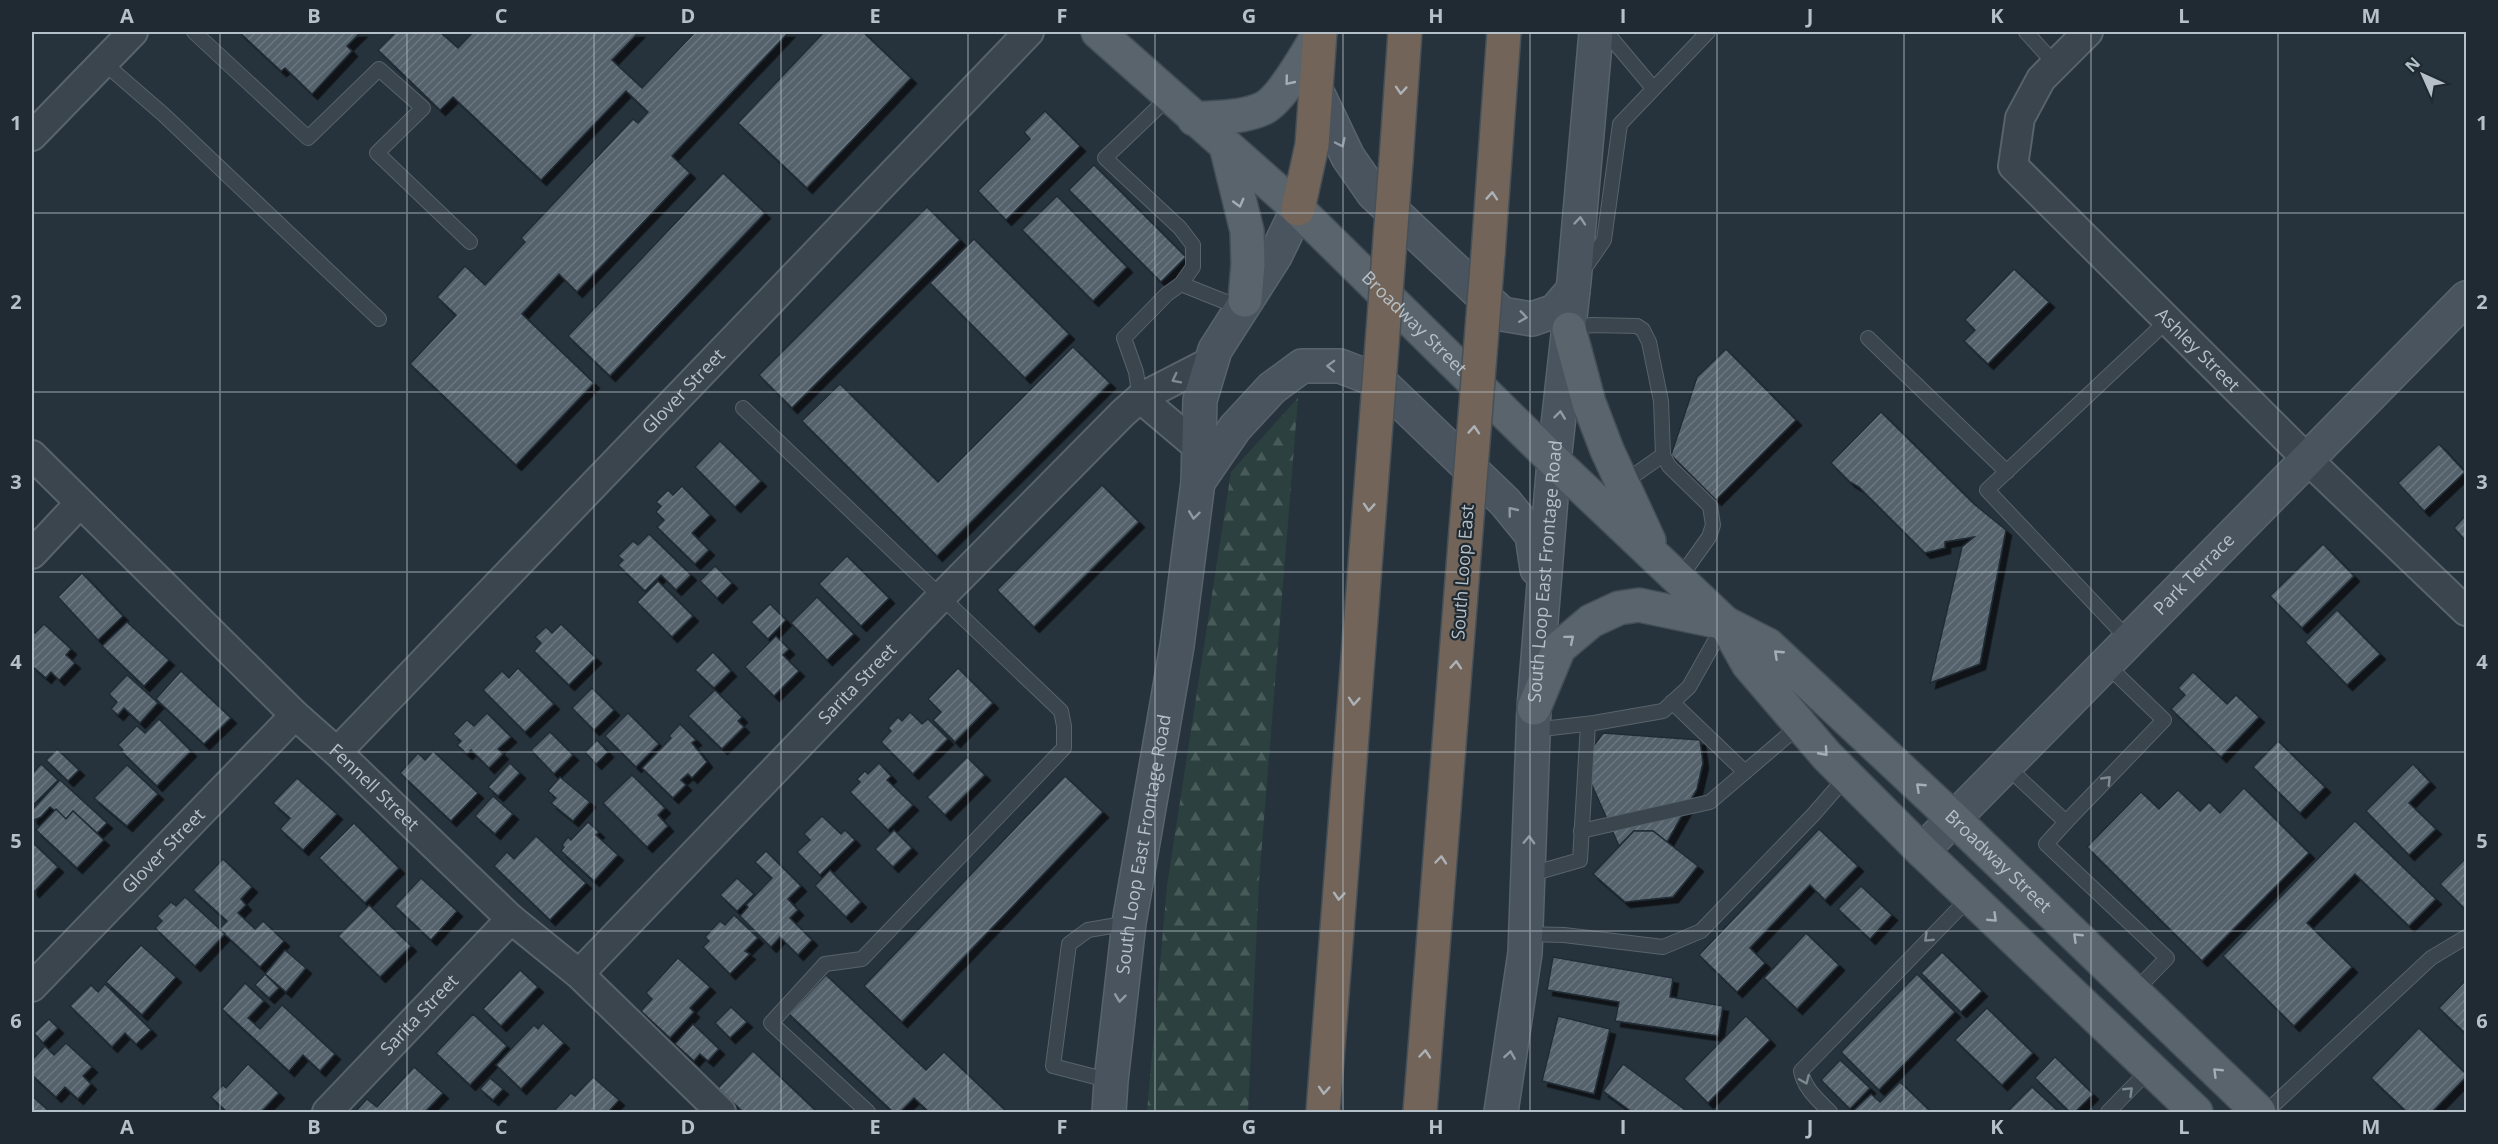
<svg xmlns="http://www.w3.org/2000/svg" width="2498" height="1144" font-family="'Open Sans',sans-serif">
<defs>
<pattern id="forest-firs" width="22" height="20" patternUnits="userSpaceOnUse" patternTransform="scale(1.5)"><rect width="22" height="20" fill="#2c413f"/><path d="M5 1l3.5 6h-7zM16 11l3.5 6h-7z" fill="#485b59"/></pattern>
<pattern id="building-hatch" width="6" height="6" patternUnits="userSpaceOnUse" patternTransform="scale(1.5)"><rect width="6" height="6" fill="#54626c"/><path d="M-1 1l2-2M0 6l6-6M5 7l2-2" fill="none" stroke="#6a7780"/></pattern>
<filter id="shadow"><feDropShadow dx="5.5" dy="5.5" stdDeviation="0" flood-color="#0009"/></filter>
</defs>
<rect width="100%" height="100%" fill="#27333c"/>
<!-- forest -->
<path fill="url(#forest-firs)" d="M1298,398L1259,881L1248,1112H1147L1167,886L1231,472Z"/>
<!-- building -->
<g fill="url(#building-hatch)" stroke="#212c34" stroke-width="1.5" filter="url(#shadow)">
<path d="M239,32H361L347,46L352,51L312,94L285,68L281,71Z"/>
<path d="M396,32H440L458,48L473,32H639L612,60L642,88L695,32H789L672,156L690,173L577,292L559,274L522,314L594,383L516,465L410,364L456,315L437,297L465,266L485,285L525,242L521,238L633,119L638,123L648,112L626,91L541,180L453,97L440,110L378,50Z"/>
<path d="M824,32H863L911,78L807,188L738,123Z"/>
<path d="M1045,111L1080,146L1006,220L978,191L1030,139L1024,132Z"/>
<path d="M1094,165L1186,257L1161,282L1069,190Z"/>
<path d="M723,173L765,213L610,376L568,336Z"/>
<path d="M1057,196L1127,267L1093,301L1022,230Z"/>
<path d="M927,207L960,240L792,408L759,375Z"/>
<path d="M974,239L1069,334L1025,378L930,283Z"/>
<path d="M2014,269L2049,302L1988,364L1964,341L1975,330L1965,320Z"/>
<path d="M1073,347L1110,383L937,556L802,421L840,384L938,482Z"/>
<path d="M1726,349L1796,420L1716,500L1671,455L1697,377Z"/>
<path d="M1881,412L1974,504L2006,530L1980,664L1930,683L1962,547L1974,537L1945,542V548L1925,553L1859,487L1850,482L1831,463Z"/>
<path d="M720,441L761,481L735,507L695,467Z"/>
<path d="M2439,444L2465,472L2424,511L2398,483Z"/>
<path d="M1102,485L1139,522L1034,627L997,590Z"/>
<path d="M682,486L710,515L692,533L709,550L695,564L657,527L664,520L656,512L661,506L656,502L668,490L673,495Z"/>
<path d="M2466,515V541L2454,528Z"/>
<path d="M649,534L691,575L676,590L661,575L645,591L618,565L623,560L618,556L633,541L638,545Z"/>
<path d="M2323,544L2354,576L2302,628L2270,596Z"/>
<path d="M847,556L889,598L861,626L819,584Z"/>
<path d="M715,566L732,583L717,598L700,581Z"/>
<path d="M82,573L123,616L98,640L58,597Z"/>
<path d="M658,581L693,616L672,637L637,602Z"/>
<path d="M817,597L854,634L827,660L791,623Z"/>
<path d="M770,604L786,620L768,639L751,622Z"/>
<path d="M2337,610L2380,654L2347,685L2305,642Z"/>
<path d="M127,622L169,660L144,686L102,646Z"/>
<path d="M44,624L71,649L66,655L75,663L59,680L51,672L46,678L32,666V631L35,633Z"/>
<path d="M561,624L596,658L569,685L534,651L541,643L535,637L546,627L552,633Z"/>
<path d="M776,636L789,649L783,655L799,671L774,696L745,667Z"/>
<path d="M713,652L731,671L714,688L695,670Z"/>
<path d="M518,668L554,704L525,732L483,690L502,671L509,678Z"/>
<path d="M958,668L993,703L955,742L933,720L941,712L928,699Z"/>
<path d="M181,671L231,718L204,744L156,699Z"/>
<path d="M2193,672L2227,704L2236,695L2259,717L2221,757L2171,709L2185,695L2178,688Z"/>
<path d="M127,675L158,703L140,723L124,708L118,715L111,709L117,702L109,694Z"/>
<path d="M592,688L614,710L594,730L572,708Z"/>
<path d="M715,690L742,717L738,721L744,727L722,749L688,716Z"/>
<path d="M910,712L922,724L928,719L948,739L913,774L881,742L891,731L888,728L898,717L902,721Z"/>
<path d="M487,713L511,737L498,749L503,754L489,768L471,750L467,754L457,745L461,741L453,734L467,720L474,726Z"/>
<path d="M628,713L659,744L636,767L605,736Z"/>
<path d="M159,719L191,751L157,786L121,751L123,750L118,745L137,726L145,733Z"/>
<path d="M680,724L696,740L692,743L707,762L692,778L688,774L681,780L686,785L673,798L642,768L671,738L669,736Z"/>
<path d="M550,732L573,755L554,774L531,750Z"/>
<path d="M1603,733L1700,740L1703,763L1697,789L1667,842L1653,831H1634L1619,846L1591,783L1593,747Z"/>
<path d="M597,740L608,752L596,764L585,752Z"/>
<path d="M2278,741L2325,787L2300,813L2253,767Z"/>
<path d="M57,749L79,770L68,781L46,760Z"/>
<path d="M433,751L478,793L451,821L400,773L418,753L425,760Z"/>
<path d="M967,757L985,775L945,815L927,797Z"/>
<path d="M510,763L520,773L498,796L488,787Z"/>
<path d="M879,763L891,776L887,780L913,805L888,830L850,792L860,782L857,779L865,771L868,774Z"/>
<path d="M41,764L58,780L33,805L32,774Z"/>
<path d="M2413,764L2430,782L2409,803L2436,829L2409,855L2366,811Z"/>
<path d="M127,765L158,794L127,826L94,798Z"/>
<path d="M632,775L665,808L658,815L668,826L647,847L603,803Z"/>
<path d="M1065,776L1103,812L902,1022L864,986Z"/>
<path d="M560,777L590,802L573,821L551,803L556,798L548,791Z"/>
<path d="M297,778L337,814L303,850L280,829L290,818L273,803Z"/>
<path d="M60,780L107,823L97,833L73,811L66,819L50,807L41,817L34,820L32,818V810Z"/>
<path d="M2244,788L2309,853L2202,961L2087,847L2141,792L2159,809L2178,790L2200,811L2209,802L2220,813Z"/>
<path d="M493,796L513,814L495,834L475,816Z"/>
<path d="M56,809L66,819L73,811L104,840L77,868L36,830Z"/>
<path d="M822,816L841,834L845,830L855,840L820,875L797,852L810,840L804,834Z"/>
<path d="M2355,821L2436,899L2409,926L2355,874L2307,923L2352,967L2294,1026L2223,956Z"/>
<path d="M588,822L599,832L596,835L618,855L594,881L561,851L564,847L562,845L568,837L571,840Z"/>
<path d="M354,823L399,868L365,903L319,858Z"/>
<path d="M1819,829L1858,866L1825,900L1810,885L1750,948L1765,963L1737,992L1699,955Z"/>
<path d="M894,830L912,848L893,867L875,849Z"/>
<path d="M1634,831H1653L1698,866L1673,897L1625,902L1593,874Z"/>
<path d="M536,836L586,883L550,920L494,866L507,852L514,859Z"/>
<path d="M32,842L58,867L34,892L32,890Z"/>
<path d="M766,851L801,886L788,899L798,910L790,918L812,940L798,955L780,937L771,947L740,916L748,907L746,905L772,878L755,862Z"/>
<path d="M2466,858V910L2440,884Z"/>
<path d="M223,859L252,887L241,899L246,905L238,913L255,929L263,921L284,941L260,967L219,929L227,921L193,890Z"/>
<path d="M830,870L861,902L846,917L815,886Z"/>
<path d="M421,878L457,911L431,940L395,906Z"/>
<path d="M737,878L754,894L737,911L720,895Z"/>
<path d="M1861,886L1892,915L1870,939L1838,909Z"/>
<path d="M185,897L225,934L195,966L155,928L162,921L157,916L171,902L176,906Z"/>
<path d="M369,905L411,946L380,977L338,936Z"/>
<path d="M734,915L758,938L745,951L750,954L730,974L703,947L709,941L705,937L720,921L725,925Z"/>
<path d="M1806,933L1839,965L1797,1009L1764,978Z"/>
<path d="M141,945L176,977L142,1015L106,982Z"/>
<path d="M285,950L306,968L286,992L265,974Z"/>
<path d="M1942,952L1982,991L1961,1012L1921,973Z"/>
<path d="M1553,957L1673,978L1670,997L1723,1006L1718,1036L1615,1021L1619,1002L1547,990Z"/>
<path d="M678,958L710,987L690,1008L694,1012L670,1038L641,1011L652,999L646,993Z"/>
<path d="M520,970L538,987L501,1026L483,1009Z"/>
<path d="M265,974L279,988L269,998L255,985Z"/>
<path d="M1917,974L1955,1012L1879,1090L1841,1052Z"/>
<path d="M826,975L926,1070L944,1052L1007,1112H929L914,1098L900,1112H893L789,1014Z"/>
<path d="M2466,980V1034L2439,1008Z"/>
<path d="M245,983L264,1001L248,1018L260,1029L282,1005L335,1054L320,1071L303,1055L289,1071L222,1009Z"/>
<path d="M105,984L151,1030L136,1044L125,1033L112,1047L70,1006L91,985L98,992Z"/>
<path d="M731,1007L747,1022L730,1038L715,1023Z"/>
<path d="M1987,1008L2033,1053L2002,1085L1955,1040Z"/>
<path d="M473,1014L507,1046L470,1085L436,1053Z"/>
<path d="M1558,1016L1610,1029L1594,1094L1542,1081Z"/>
<path d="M1746,1016L1770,1040L1708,1103L1684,1079Z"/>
<path d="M49,1019L58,1028L43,1043L34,1033Z"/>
<path d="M543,1023L564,1043L521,1089L496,1065L534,1025L538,1029Z"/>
<path d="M693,1024L719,1049L708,1061L700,1054L694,1061L675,1044Z"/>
<path d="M2419,1028L2466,1074V1077L2432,1112H2407L2371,1078Z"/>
<path d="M66,1043L92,1067L83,1076L91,1084L78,1099L65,1087L56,1097L32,1075V1060L45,1046L54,1055Z"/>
<path d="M753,1051L817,1112H743L718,1088Z"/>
<path d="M2055,1057L2093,1094L2075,1112H2070L2035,1078Z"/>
<path d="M1840,1060L1870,1088L1850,1109L1821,1080Z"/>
<path d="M248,1064L279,1093L261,1112H227L211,1097L223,1085L226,1088Z"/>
<path d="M1623,1064L1688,1112H1632L1603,1091Z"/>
<path d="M414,1067L443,1093L425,1112H355L367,1099L377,1107Z"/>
<path d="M593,1077L619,1100L608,1112H558L555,1110L571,1093L575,1096Z"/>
<path d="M490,1078L503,1089L493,1100L480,1089Z"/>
<path d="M1900,1082L1931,1112H1852L1871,1094L1880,1102Z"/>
<path d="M2032,1087L2059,1112H2007Z"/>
<path d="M32,1096L50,1112H32Z"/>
</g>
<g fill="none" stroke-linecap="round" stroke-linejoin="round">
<defs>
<g id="lane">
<path d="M194,32L308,138L379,69L423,108L377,153L470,242"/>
<path d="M1606,32L1653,88"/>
<path d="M2026,32L2055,64"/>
<path d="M103,62L164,115L379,319"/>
<path d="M1582,272L1604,240L1620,124L1708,32"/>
<path d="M1181,284L1241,308"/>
<path d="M1569,329L1592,325L1637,326L1643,330L1649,342L1661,401L1663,455L1669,466L1710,506L1713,525L1709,537L1679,579"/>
<path d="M1868,338L2007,472"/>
<path d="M1140,398L1136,372L1124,338L1167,294L1181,284L1193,267V245L1180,228L1105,158L1170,96"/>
<path d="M743,408L1061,711L1064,726V748L862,959L825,964L771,1023L868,1112"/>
<path d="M1623,483L1663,455"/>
<path d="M2130,641L1987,490L2168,320"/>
<path d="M1672,702L1745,772"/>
<path d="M1533,730L1594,723L1663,711L1689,687L1724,625"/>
<path d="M2006,766L2066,822L2046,844L2167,958L2134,992"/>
<path d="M2066,822L2164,720L2106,664"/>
<path d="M1581,831L1710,802L1800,725"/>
<path d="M1528,875L1580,860L1588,724"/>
<path d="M1526,934L1564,935L1663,947L1701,931L1813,815L1847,776"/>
<path d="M1111,1081L1053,1066L1069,944L1088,930L1129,923"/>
<path d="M1830,1112C1818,1100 1804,1088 1801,1071L1970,897"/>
<path d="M2108,1112L2150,1069"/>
<path d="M2266,1112L2431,958L2466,937"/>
</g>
<g id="street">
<path id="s1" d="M2088,32L2041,79L2020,118L2013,166L2307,459L2466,611"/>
<path d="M32,136L133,32"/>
<path d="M1140,398L1198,447"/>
<path id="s2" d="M32,455L295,715L337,752L511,919L579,974L721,1112"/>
<path d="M32,554L80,503"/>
<path id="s3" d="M337,752L1029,32"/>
<path id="s4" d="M579,974L942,596L1123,413L1140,398L1212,361"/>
<path id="s5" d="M32,987L295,715"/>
<path id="s6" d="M327,1112L511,919"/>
</g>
<g id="secondary">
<path d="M1316,90L1348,157L1373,193L1502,314L1532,319L1555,311L1573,290"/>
<path d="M1198,482L1235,428L1272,388L1302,366H1340L1379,381L1505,502L1532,535L1537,569"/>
<path id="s7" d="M1922,851L2466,298"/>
<path id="s8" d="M1109,1112L1111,1081L1129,923L1177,646L1198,482L1200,400L1215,350L1275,256L1298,209"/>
<path id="s9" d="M1501,1112L1525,953L1534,708L1554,461L1574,281L1596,32"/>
</g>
<g id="primary">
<path id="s10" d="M1098,32L1298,209L1554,461L1725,623L1768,645L1954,819L2259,1112"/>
<path d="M1194,119C1216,117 1244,118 1264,108C1283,98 1309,50 1320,32"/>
<path d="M1226,146L1247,231L1248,264L1245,300"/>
<path d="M1569,329L1589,403L1607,450L1649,541"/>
<path d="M1725,623L1748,664L1827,756L1922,851L2196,1112"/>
<path d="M1534,708L1559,648L1591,621L1619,608L1639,605L1725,623"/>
</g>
<g id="highway">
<path d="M1396,161L1405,32"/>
<path d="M1298,209L1312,145L1320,32"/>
<path d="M1488,254L1504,32"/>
<path d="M1323,1112L1374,449"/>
<path d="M1420,1112L1466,530"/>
</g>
</defs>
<!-- lane casing -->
<use href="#lane" stroke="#58636b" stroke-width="16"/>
<!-- street casing -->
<use href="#street" stroke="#58636b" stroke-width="32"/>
<!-- secondary casing -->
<use href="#secondary" stroke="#58636b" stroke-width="36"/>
<!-- primary casing -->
<use href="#primary" stroke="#434e56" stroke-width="36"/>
<!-- highway casing -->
<use href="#highway" stroke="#455058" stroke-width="36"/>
<!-- lane -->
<use href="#lane" stroke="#3a454d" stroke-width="14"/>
<!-- street -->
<use href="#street" stroke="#3a454d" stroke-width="28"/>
<!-- secondary -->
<use href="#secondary" stroke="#49545f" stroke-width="33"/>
<!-- primary -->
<use href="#primary" stroke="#59646c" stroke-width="33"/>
<!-- highway -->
<use href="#highway" stroke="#726458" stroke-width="33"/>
<defs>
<g id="highway-bridge">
<path d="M1374,449L1396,161"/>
<path d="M1466,530L1488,254"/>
</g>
</defs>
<!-- highway-bridge casing -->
<use href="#highway-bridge" stroke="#455058" stroke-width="36" stroke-linecap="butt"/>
<!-- highway-bridge -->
<use href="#highway-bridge" stroke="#726458" stroke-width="33"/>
</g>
<!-- one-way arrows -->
<defs><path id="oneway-chevron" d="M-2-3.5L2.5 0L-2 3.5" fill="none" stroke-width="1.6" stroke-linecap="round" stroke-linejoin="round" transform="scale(1.5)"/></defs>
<g stroke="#a3aeb6">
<use href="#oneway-chevron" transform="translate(1289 81) rotate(129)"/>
<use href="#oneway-chevron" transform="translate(1239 203) rotate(75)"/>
<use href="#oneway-chevron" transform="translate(1570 639) rotate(-40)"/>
<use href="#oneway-chevron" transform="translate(1778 654) rotate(-137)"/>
<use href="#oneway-chevron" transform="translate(1824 752) rotate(48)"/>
<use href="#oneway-chevron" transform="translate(1920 787) rotate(-137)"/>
<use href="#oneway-chevron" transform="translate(1993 918) rotate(44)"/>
<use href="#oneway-chevron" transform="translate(2077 937) rotate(-136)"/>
<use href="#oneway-chevron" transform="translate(2217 1072) rotate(-136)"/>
</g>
<g stroke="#acb2b7">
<use href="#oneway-chevron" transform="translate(1401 90) rotate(94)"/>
<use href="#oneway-chevron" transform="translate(1492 196) rotate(-86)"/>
<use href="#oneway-chevron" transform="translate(1474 430) rotate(-86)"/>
<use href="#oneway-chevron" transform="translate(1369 507) rotate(94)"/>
<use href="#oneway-chevron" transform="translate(1456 665) rotate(-86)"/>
<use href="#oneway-chevron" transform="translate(1354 701) rotate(94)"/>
<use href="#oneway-chevron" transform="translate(1441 860) rotate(-85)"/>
<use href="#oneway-chevron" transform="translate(1339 896) rotate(94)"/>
<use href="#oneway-chevron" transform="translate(1425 1054) rotate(-85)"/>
<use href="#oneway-chevron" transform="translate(1324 1090) rotate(94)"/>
</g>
<g stroke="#909aa3">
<use href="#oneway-chevron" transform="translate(1341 143) rotate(65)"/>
<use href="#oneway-chevron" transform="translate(1580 221) rotate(-85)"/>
<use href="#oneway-chevron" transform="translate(1523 317) rotate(8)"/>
<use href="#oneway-chevron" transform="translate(1331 366) rotate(-178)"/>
<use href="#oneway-chevron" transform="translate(1560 415) rotate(-83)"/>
<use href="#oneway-chevron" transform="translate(1512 511) rotate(-129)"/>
<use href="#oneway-chevron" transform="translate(1194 515) rotate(97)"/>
<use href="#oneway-chevron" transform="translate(1529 840) rotate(-88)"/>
<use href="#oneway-chevron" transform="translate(1120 998) rotate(97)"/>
<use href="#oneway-chevron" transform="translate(1510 1055) rotate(-81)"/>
</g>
<g stroke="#7e8991">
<use href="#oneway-chevron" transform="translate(1176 379) rotate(153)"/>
<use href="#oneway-chevron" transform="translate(2107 780) rotate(-46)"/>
<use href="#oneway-chevron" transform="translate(1928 938) rotate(136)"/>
<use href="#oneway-chevron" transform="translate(1805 1080) rotate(67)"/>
<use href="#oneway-chevron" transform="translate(2129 1091) rotate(-44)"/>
</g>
<!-- grid -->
<path fill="none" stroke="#b6c0c8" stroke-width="1.5" stroke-opacity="0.55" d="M220,32V1112M407,32V1112M594,32V1112M781,32V1112M968,32V1112M1155,32V1112M1343,32V1112M1530,32V1112M1717,32V1112M1904,32V1112M2091,32V1112M2278,32V1112M32,213H2466M32,392H2466M32,572H2466M32,752H2466M32,931H2466"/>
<g text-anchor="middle" stroke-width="4.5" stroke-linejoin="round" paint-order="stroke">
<!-- street labels -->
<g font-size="18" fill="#b6c0c8" stroke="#1f2a32">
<text dy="6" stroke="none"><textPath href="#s10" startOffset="430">Broadway Street</textPath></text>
<text dy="6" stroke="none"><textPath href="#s1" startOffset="420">Ashley Street</textPath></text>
<text dy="6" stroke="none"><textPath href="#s3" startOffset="500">Glover Street</textPath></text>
<text transform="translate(1463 572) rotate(-86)" y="6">South Loop East</text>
<text dy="6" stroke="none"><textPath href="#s9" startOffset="543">South Loop East Frontage Road</textPath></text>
<text dy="6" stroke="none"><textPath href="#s7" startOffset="388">Park Terrace</textPath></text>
<text dy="6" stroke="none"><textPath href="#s4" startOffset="402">Sarita Street</textPath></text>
<text dy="6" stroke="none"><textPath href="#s2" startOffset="477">Fennell Street</textPath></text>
<text dy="6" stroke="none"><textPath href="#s8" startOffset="270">South Loop East Frontage Road</textPath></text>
<text dy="6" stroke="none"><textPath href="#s5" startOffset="189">Glover Street</textPath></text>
<text dy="6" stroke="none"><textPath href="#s10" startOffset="1226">Broadway Street</textPath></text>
<text dy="6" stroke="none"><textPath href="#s6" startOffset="134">Sarita Street</textPath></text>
</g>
</g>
<!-- border -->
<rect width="2498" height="1144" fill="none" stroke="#1f2a32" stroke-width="66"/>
<!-- north arrow -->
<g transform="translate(2423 75) rotate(315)" stroke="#1f2a32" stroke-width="4.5" paint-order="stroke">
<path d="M0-4.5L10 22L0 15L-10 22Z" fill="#b6c0c8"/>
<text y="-9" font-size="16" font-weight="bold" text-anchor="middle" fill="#b6c0c8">N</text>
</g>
<rect x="33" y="33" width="2432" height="1078" fill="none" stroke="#b6c0c8" stroke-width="2"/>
<g font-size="20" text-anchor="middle" font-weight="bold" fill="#b6c0c8">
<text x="127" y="23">A</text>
<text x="314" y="23">B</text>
<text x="501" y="23">C</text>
<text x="688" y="23">D</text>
<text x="875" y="23">E</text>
<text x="1062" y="23">F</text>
<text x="1249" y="23">G</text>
<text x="1436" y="23">H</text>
<text x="1623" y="23">I</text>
<text x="1810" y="23">J</text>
<text x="1997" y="23">K</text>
<text x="2184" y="23">L</text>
<text x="2371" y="23">M</text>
<text x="16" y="130">1</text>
<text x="2482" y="130">1</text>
<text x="16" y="309">2</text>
<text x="2482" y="309">2</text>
<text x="16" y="489">3</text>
<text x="2482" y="489">3</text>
<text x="16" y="669">4</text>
<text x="2482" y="669">4</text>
<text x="16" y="848">5</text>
<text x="2482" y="848">5</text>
<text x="16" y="1028">6</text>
<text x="2482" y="1028">6</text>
<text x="127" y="1134">A</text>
<text x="314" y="1134">B</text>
<text x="501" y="1134">C</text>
<text x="688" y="1134">D</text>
<text x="875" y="1134">E</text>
<text x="1062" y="1134">F</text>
<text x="1249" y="1134">G</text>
<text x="1436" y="1134">H</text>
<text x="1623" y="1134">I</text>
<text x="1810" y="1134">J</text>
<text x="1997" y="1134">K</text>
<text x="2184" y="1134">L</text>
<text x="2371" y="1134">M</text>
</g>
</svg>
